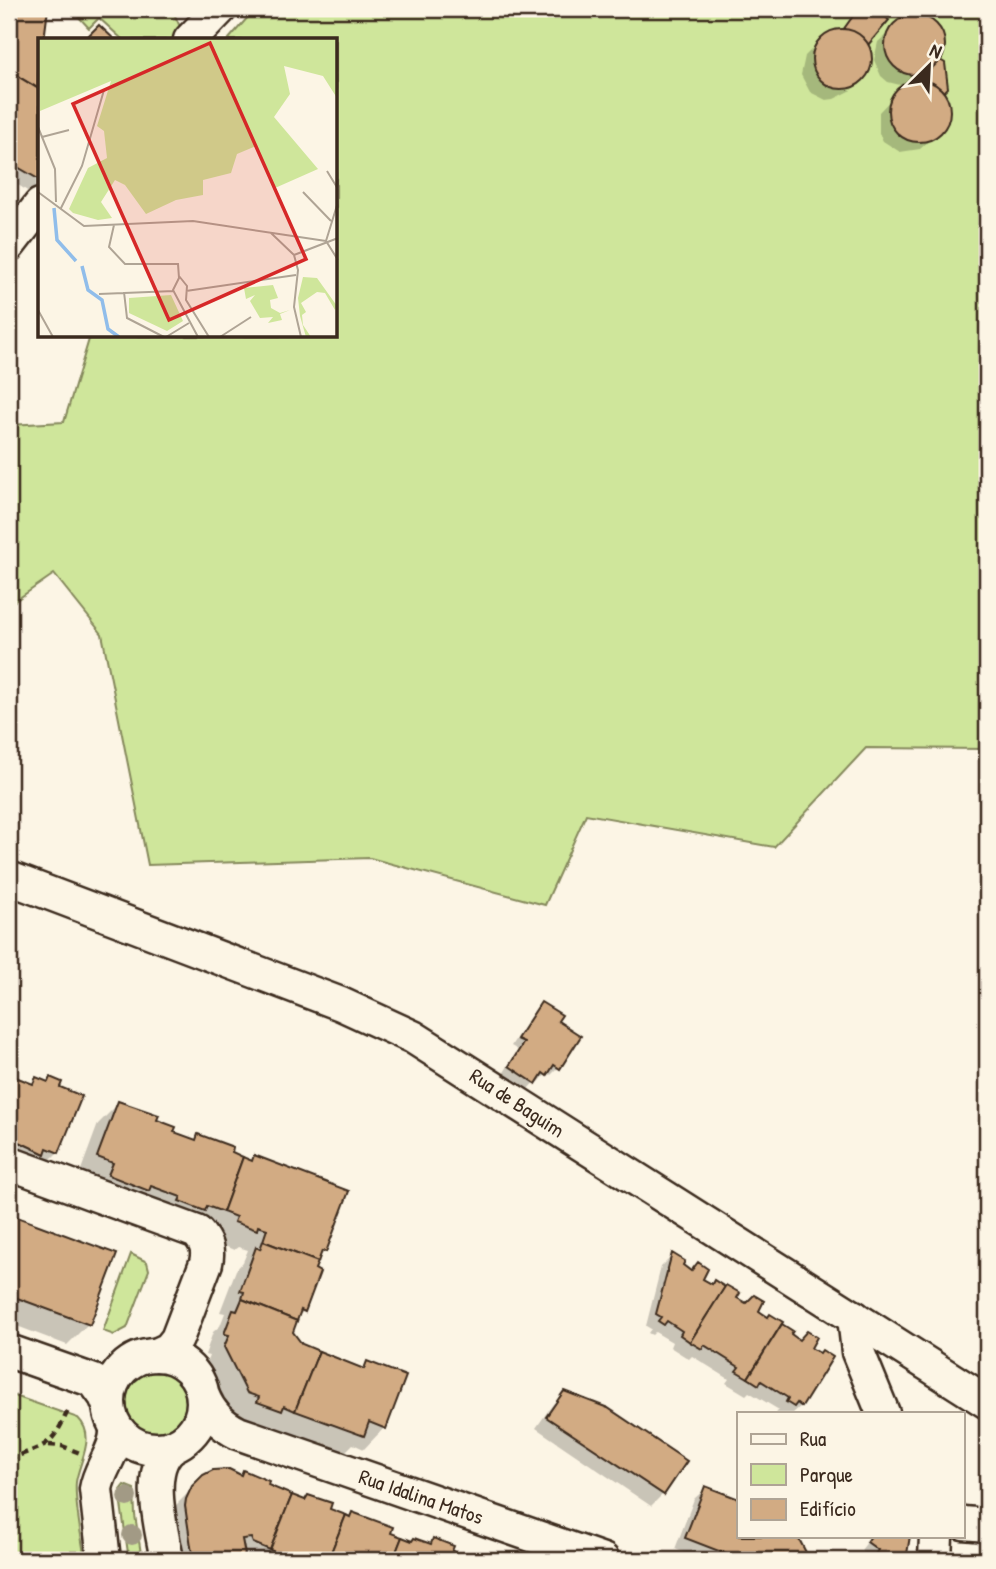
<svg xmlns="http://www.w3.org/2000/svg" width="996" height="1569" font-family="'Patrick Hand',sans-serif">
<rect width="100%" height="100%" fill="#fcf5e5"/>
<filter id="ink" filterUnits="userSpaceOnUse"><feTurbulence type="fractalNoise" baseFrequency=".0143" numOctaves="2"/><feDisplacementMap in="SourceGraphic" scale="14" xChannelSelector="R" yChannelSelector="G"/><feConvolveMatrix kernelMatrix="1 2 1 2 8 2 1 2 1" color-interpolation-filters="sRGB"/></filter>
<g filter="url(#ink)">
<!-- green -->
<g fill="#cfe69b" stroke="#85885c" stroke-width="2">
<path d="M77,9H172L182,31L174,40H123L99,18L89,28L76,14Z"/>
<path d="M255,9H987V749L866,748L774,847L586,814L545,905L370,858L148,865L102,634L54,574L9,605V425L64,422L90,336H336V40H228Z"/>
<path d="M131,1254L147,1262L149,1270L127,1328L114,1335L103,1331Z"/>
<circle cx="156" cy="1402" r="32"/>
<path d="M9,1394L78,1418C97,1437 79,1461 76,1482C74,1502 82,1539 85,1560H9Z"/>
<path d="M124,1485L134,1489L135,1515L142,1560H129L120,1497V1490Z"/>
</g>
<!-- shadow -->
<g fill="#0003">
<path d="M12,9H46L42,40H40L36,89L40,92V186L32,194L9,179V12Z"/>
<path d="M859,9H873L886,20L866,45L869,63L862,79L850,91L834,99L826,100L810,92L801,75L805,56L824,37L840,32Z"/>
<path d="M914,17L931,22L942,37L943,47L938,61L943,64L946,87L942,92L948,106V115L940,131L920,149L900,152L883,141L879,133V112L904,86L888,82L881,76L874,60L878,42L905,18Z"/>
<path d="M541,1004L555,1022L578,1036L558,1068L551,1075L547,1073L539,1082L536,1080L527,1090L503,1074L518,1050L511,1046L534,1011Z"/>
<path d="M9,1076L30,1085L37,1079L46,1083L50,1079L58,1152L37,1173L9,1168Z"/>
<path d="M119,1103L155,1121L172,1133L194,1141L199,1136L250,1162L254,1157L325,1251L317,1260L304,1311L296,1318L291,1332L301,1346L361,1369L367,1363L384,1428L364,1449L353,1444L341,1456L227,1413L204,1368L209,1356L205,1355L213,1332L220,1326L225,1313L220,1312L236,1270L243,1262L248,1250L238,1247L234,1250L215,1242L78,1178L98,1124Z"/>
<path d="M9,1216L115,1255L88,1324L67,1345L9,1323Z"/>
<path d="M672,1256L680,1266L791,1332L788,1335L809,1349L801,1406L793,1413H776L779,1410L749,1392L746,1395L726,1383L729,1379L692,1356L689,1359L670,1347L672,1342L655,1332L652,1335L648,1333L651,1329L646,1326L661,1267Z"/>
<path d="M565,1393L685,1461L663,1494L651,1506L536,1428L553,1404Z"/>
<path d="M243,1472L265,1486L304,1501L308,1497L328,1510L348,1518L352,1514L389,1534L411,1543L429,1545L433,1540L450,1552L473,1560H169L172,1509L204,1477L240,1476Z"/>
<path d="M706,1488L739,1536H792L793,1539L799,1542L808,1560H703L675,1549L694,1499Z"/>
<path d="M872,1536H908L904,1560H870L871,1559L861,1550Z"/>
</g>
<!-- building -->
<g fill="#d2ab83" stroke="#3b2a1e" stroke-width="2">
<path d="M12,9H48L44,40H40L38,88L9,71V32Z"/>
<path d="M858,9H876L889,20L868,45L853,32L843,30Z"/>
<circle cx="915" cy="45" r="30"/>
<path d="M99,25L115,40H84Z"/>
<circle cx="842" cy="59" r="30"/>
<path d="M940,60L945,63L948,88L944,92L933,83L913,80L914,74L929,71Z"/>
<path d="M9,71L40,90V180L9,162Z"/>
<circle cx="919" cy="111" r="31"/>
<path d="M541,1002L562,1015L558,1021L581,1036L560,1069L554,1065L547,1076L543,1073L536,1084L509,1066L524,1042L517,1039Z"/>
<path d="M13,1076L33,1084L36,1077L48,1082L50,1077L62,1082L60,1087L82,1096L59,1153L47,1148L45,1154L9,1137V1088Z"/>
<path d="M118,1101L159,1115L157,1120L176,1127L174,1132L196,1140L198,1134L233,1147L232,1152L243,1157L223,1212L207,1206L205,1211L179,1201L181,1197L151,1186L149,1191L108,1175L113,1163L97,1157Z"/>
<path d="M254,1155L349,1191L326,1252L322,1251L318,1262L263,1241L267,1229L258,1226L257,1230L234,1222L236,1217L223,1212L243,1157L252,1161Z"/>
<path d="M9,1214L117,1254L90,1325L9,1295Z"/>
<path d="M263,1241L318,1262L315,1269L320,1272L305,1312L301,1310L297,1321L242,1299L244,1292L240,1291L256,1247L260,1249Z"/>
<path d="M672,1253L685,1261L683,1265L691,1271L698,1262L708,1269L703,1279L712,1284L714,1280L725,1287L690,1342L680,1335L682,1331L667,1321L664,1325L658,1321L661,1317L656,1314Z"/>
<path d="M726,1285L740,1293L737,1298L746,1303L754,1295L764,1301L759,1311L768,1317L770,1314L783,1322L748,1378L736,1371L739,1367L704,1345L702,1349L690,1342Z"/>
<path d="M242,1299L297,1321L293,1332L302,1344L319,1351L295,1411L284,1406L282,1411L257,1402L259,1397L247,1393L224,1347L229,1335L224,1334L233,1310L237,1311Z"/>
<path d="M782,1324L793,1331L791,1334L799,1340L807,1331L817,1337L811,1348L820,1353L822,1350L833,1357L802,1407L797,1403L794,1407L786,1402L788,1398L761,1381L759,1385L748,1378Z"/>
<path d="M319,1351L364,1369L367,1361L406,1376L386,1429L369,1422L364,1436L295,1411Z"/>
<path d="M564,1391L608,1408L687,1461L664,1495L546,1417Z"/>
<path d="M229,1469L241,1475L243,1470L269,1481L268,1485L292,1495L270,1550L253,1543L251,1538L242,1539L246,1560H193L185,1506L186,1499L192,1486L203,1475L213,1470Z"/>
<path d="M705,1486L739,1499V1536H794L800,1541L810,1560H742L685,1538Z"/>
<path d="M292,1495L305,1500L308,1495L332,1503L330,1509L346,1515L328,1560H284L279,1559L281,1555L270,1550Z"/>
<path d="M352,1512L393,1527L391,1533L402,1537L393,1560H328L346,1515L350,1517Z"/>
<path d="M871,1536H910L906,1560H871L878,1550L867,1542Z"/>
<path d="M402,1537L412,1541L414,1538L431,1544L433,1538L454,1546L452,1551L459,1554L457,1560H393Z"/>
</g>
<g fill="none" stroke-linecap="round" stroke-linejoin="round">
<defs>
<g id="minor">
<path d="M190,40L220,9"/>
<path d="M9,245L40,205"/>
<path d="M9,878L341,1004L413,1037L987,1402"/>
<path d="M9,1163L197,1232C206,1242 209,1250 206,1263L177,1339L169,1349L156,1355"/>
<path d="M854,1317L858,1352L883,1413"/>
<path d="M9,1351L94,1381L105,1396L109,1406"/>
<circle cx="156" cy="1402" r="47"/>
<path d="M203,1396C210,1413 221,1425 238,1433L603,1560"/>
<path d="M963,1523L987,1525"/>
<path d="M104,1560L96,1489C99,1468 118,1449 116,1428"/>
<path d="M167,1560C162,1530 144,1469 172,1447"/>
<path d="M935,1560L936,1536"/>
</g>
</defs>
<!-- minor casing -->
<use href="#minor" stroke="#3b2a1e" stroke-width="37"/>
<!-- path -->
<g stroke="#3b2a1e" stroke-width="4.5" stroke-dasharray="7 5" stroke-linecap="butt">
<path d="M982,9L987,29"/>
<path d="M49,1445L62,1446L80,1453"/>
<path d="M9,1459C47,1445 52,1447 69,1408"/>
</g>
<!-- minor -->
<use href="#minor" stroke="#fcf5e5" stroke-width="32"/>
</g>
<!-- trees -->
<g fill="#a29a85">
<circle cx="127" cy="1497" r="10"/>
<circle cx="132" cy="1535" r="10"/>
</g>
</g>
<g text-anchor="middle" stroke-width="5" stroke-linejoin="round" paint-order="stroke">
<!-- street labels -->
<g font-size="21" fill="#3b2a1e" stroke="#fcf5e5">
<text transform="translate(517 1103) rotate(33)" y="7">Rua de Baguim</text>
<text transform="translate(421 1497) rotate(19)" y="7">Rua Idalina Matos</text>
</g>
</g>
<!-- overview -->
<g transform="translate(38 38)">
<rect width="299" height="299" fill="#fcf5e5"/>
<path d="M0,0H299V60L285,38L246,28L252,56L236,79L280,131L237,150L218,108L199,116L193,135L165,142V157L138,162L108,176L87,147L77,142L63,164L74,180L60,182L35,175L31,171L50,130L69,120L66,93L59,88L73,43L2,73ZM265,239L279,240L299,268L297,272L287,255L279,254L263,265L268,274L264,277L265,287L273,299H268L262,278L260,260ZM235,247L240,260L232,262L233,270L242,275L252,272L242,276L244,282L230,285L235,279L222,280L212,263L217,257L208,261L206,250ZM133,257L145,283L129,293L91,275V260Z" fill="#cfe69b"/>
<path fill="none" stroke="#90bdea" stroke-width="3.5" d="M16,170L19,202L38,223M44,228L50,252L64,262L70,291L81,299"/>
<path fill="none" stroke="#afa495" stroke-width="2" d="M0,89L17,131L18,164M4,99L31,92M289,133L300,151M0,154L46,188L155,183L288,203M265,154L293,183M23,170L44,128L66,52M76,187L71,209L87,226H140L141,240L135,252L160,299M233,195L256,217M288,203L300,164M288,203L300,222M256,217L260,232L256,269L263,299M256,217L300,200M141,238L149,248L148,262L171,299M148,253L258,237M86,254L89,280L126,299M61,256L136,253M0,272L15,299M128,299L151,285M182,299L213,279"/>
<path fill="#d62828" fill-opacity="0.15" stroke="#d62828" stroke-width="3.5" d="M172,5L268,221L131,282L35,66Z"/>
<rect width="299" height="299" fill="none" stroke="#3b2a1e" stroke-width="3.5"/>
</g>
<!-- margin -->
<rect width="996" height="1569" fill="none" stroke="#fcf5e5" stroke-width="35"/>
<rect x="18" y="18" width="961" height="1534" fill="none" stroke="#3b2a1e" stroke-width="2.5" filter="url(#ink)"/>
<!-- legend -->
<rect x="737" y="1412" width="228" height="126" fill="#fcf5e5" stroke="#afa495" stroke-width="2"/>
<rect x="751" y="1434" width="35" height="10" fill="#fcf5e5" stroke="#afa495" stroke-width="2"/>
<text x="800" y="1446" font-size="21" fill="#3b2a1e">Rua</text>
<rect x="751" y="1464" width="35" height="21" fill="#cfe69b" stroke="#afa495" stroke-width="2"/>
<text x="800" y="1482" font-size="21" fill="#3b2a1e">Parque</text>
<rect x="751" y="1499" width="35" height="21" fill="#d2ab83" stroke="#afa495" stroke-width="2"/>
<text x="800" y="1516" font-size="21" fill="#3b2a1e">Edifício</text>
<!-- north arrow -->
<g transform="translate(929 66) rotate(24)" stroke="#fcf5e5" stroke-width="5" paint-order="stroke">
<path d="M0-5L12 26L0 18L-12 26Z" fill="#3b2a1e"/>
<text y="-10" font-size="19" font-weight="bold" text-anchor="middle" fill="#3b2a1e">N</text>
</g>
</svg>
